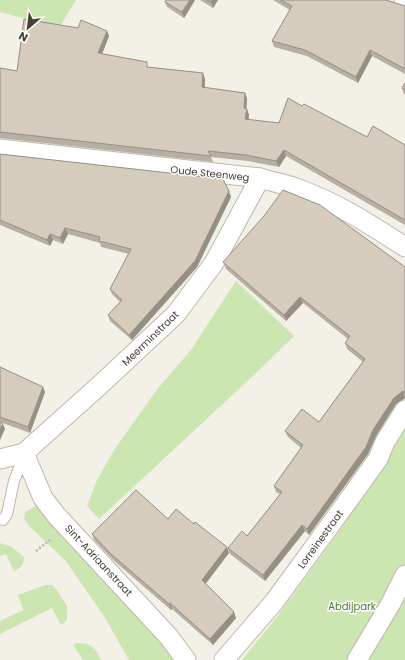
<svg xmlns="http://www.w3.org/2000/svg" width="405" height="660" font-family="Poppins,sans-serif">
<rect width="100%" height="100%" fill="#f3f0e8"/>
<!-- green -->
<g fill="#cce6b2">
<path d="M0,0H76L59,28L0,12Z"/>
<path d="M236,281L294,336L254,375L99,519L87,506L97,480L114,450L158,388L191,350Z"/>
<path d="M405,427V660H242L277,617L343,526Z"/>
<path d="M36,506H41L146,623L176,660H129L104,616L65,560L29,526L24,519L25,512Z"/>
<path d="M0,543L12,547L24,557C24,565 21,568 14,571L6,554L0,556Z"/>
<path d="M45,585H52L57,590L67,606V620L61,625L52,608L0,634V621L23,610L18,595Z"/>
<path d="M76,643C91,643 95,647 101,660H83L73,645Z"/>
</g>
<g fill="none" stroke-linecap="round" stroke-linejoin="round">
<defs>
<path id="lane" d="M3,520L7,514L14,481L24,455"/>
<g id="street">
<path d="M404,0H405"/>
<path d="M0,149L260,178C272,182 285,184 296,188C336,202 371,225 405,247"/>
<path d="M24,453L43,498L56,515L169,637L186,660"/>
<path d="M0,459L24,453L100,385L176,314L214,263L260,178"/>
<path d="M224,660L274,602L342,509L378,459L385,442L405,410"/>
<path d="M357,660L391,603L405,575"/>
</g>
</defs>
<!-- lane casing -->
<use href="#lane" stroke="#bfb8aa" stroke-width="12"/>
<!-- street casing -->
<use href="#street" stroke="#bfb8aa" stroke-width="21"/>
<!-- path -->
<path stroke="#c0b59c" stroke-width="2.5" stroke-dasharray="2 2" stroke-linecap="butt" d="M36,551L50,540"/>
<!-- lane -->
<use href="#lane" stroke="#fff" stroke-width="10"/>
<!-- street -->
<use href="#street" stroke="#fff" stroke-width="19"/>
</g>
<!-- wall -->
<g fill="#b7afa3">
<path d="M195,0L184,18L167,7L165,2Z"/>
<path d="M200,0H218L213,8Z"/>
<path d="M273,0H386L405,6V74L372,56L358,83L307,56L274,47L272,41L290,10Z"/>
<path d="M78,28L107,31L109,36L102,54L149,67L205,79V88L245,93L247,99L246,109L249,115L248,120L279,123L302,106L367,137L405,145V225L286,156L279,167L248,161L211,157L213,162L0,138V68L17,71Z"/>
<path d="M405,83V95L404,94L402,88Z"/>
<path d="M0,154L231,197L197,267L132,340L110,321L108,315L120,302L112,294L110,289L129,254L101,247L100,243L68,234L63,244L53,240L50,246L0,225Z"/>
<path d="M223,262L405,267V398L396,404L376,436L368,454L309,535L305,531L265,581L230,554L228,548L247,536L280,494L276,492L274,486L301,448L288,437L285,431L319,422L363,362L347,349L345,343L348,339L303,303L286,321L226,269Z"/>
<path d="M0,367L45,392L30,433L0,422Z"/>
<path d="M168,519L194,524L227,547L229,553L205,583L236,618L213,645L172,609L171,610L113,560L94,540L92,534Z"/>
</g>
<!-- shaded-wall -->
<g fill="#958f84">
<path d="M190,0H195L184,18L182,12Z"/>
<path d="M212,0H218L213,8L211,2Z"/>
<path d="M107,31L109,36L100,59L98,53Z"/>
<path d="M370,50L372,56L358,83L356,77Z"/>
<path d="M203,73L205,79L204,93L202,87Z"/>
<path d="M245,93L247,99L246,114L244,108Z"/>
<path d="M247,109L249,115L248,125L245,119Z"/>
<path d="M284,150L286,156L279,167L276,161Z"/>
<path d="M229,191L231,197L197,267L132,340L129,335Z"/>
<path d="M65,228L68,234L63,244L60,238Z"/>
<path d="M50,234L53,240L50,246L47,240Z"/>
<path d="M300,297L303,303L286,321L284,315Z"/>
<path d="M43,387L45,392L30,433L28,427Z"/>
<path d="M403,391L405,398L396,404L376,436L368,454L309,535L307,529L394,398Z"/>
<path d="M3,424L5,429L0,440V430Z"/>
<path d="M302,525L305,531L265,581L263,575Z"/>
<path d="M227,547L229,553L204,586L202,580Z"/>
<path d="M170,603L172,609L171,610L169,604Z"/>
<path d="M234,612L236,618L213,645L210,639Z"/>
</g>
<!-- building -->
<g fill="#d5ccbd" stroke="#958f84">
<path d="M166,0H190L182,12L165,2Z"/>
<path d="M207,0H212L211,2Z"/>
<path d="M281,0H386L405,6V69L370,50L356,77L305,50L272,41L292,6Z"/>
<path d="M24,19L78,28L81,20L107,31L98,53L147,62V67L203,73L202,87L245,93L244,108L247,109L245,119L279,123L288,98L302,106L304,104L367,137L373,126L405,145V220L284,150L276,161L246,155L208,151L211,156L0,132V68L17,71Z"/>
<path d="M405,83V90L402,88Z"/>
<path d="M0,154L223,179L229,191L195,261L129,335L108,315L122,300L110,289L131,249L99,241L100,237L65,228L60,238L50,234L47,240L0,220Z"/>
<path d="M283,190L320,205L405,267V393L403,391L394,398L373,430L366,447L307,529L302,525L263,575L228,548L242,531L247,536L282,492L274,486L303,445L285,431L302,409L319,422L365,359L345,343L350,336L300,297L284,315L223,262L264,216Z"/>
<path d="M0,367L43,387L28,427L0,417Z"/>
<path d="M0,422L3,424L0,430Z"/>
<path d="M136,490L168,519L176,509L194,524L195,522L227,547L202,580L234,612L210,639L170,603L169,604L111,554L92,534Z"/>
</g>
<g text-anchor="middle" stroke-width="3" stroke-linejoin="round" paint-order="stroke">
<!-- street labels -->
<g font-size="10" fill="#464137" stroke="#fff">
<text transform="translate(210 173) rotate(6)" y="4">Oude Steenweg</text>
<text transform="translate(150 338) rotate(-44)" y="4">Meerminstraat</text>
<text transform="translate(320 539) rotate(-54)" y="4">Lorreinestraat</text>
<text transform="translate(99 560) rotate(47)" y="4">Sint-Adriaanstraat</text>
</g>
<!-- park labels -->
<g font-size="10" fill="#45772b" stroke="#fff">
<text x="352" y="610">Abdijpark</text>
</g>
</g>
<!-- north arrow -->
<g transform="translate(28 28) rotate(208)" stroke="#ffffff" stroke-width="3" paint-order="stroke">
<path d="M0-3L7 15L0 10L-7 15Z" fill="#464137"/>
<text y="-6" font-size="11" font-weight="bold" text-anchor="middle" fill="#464137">N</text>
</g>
</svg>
